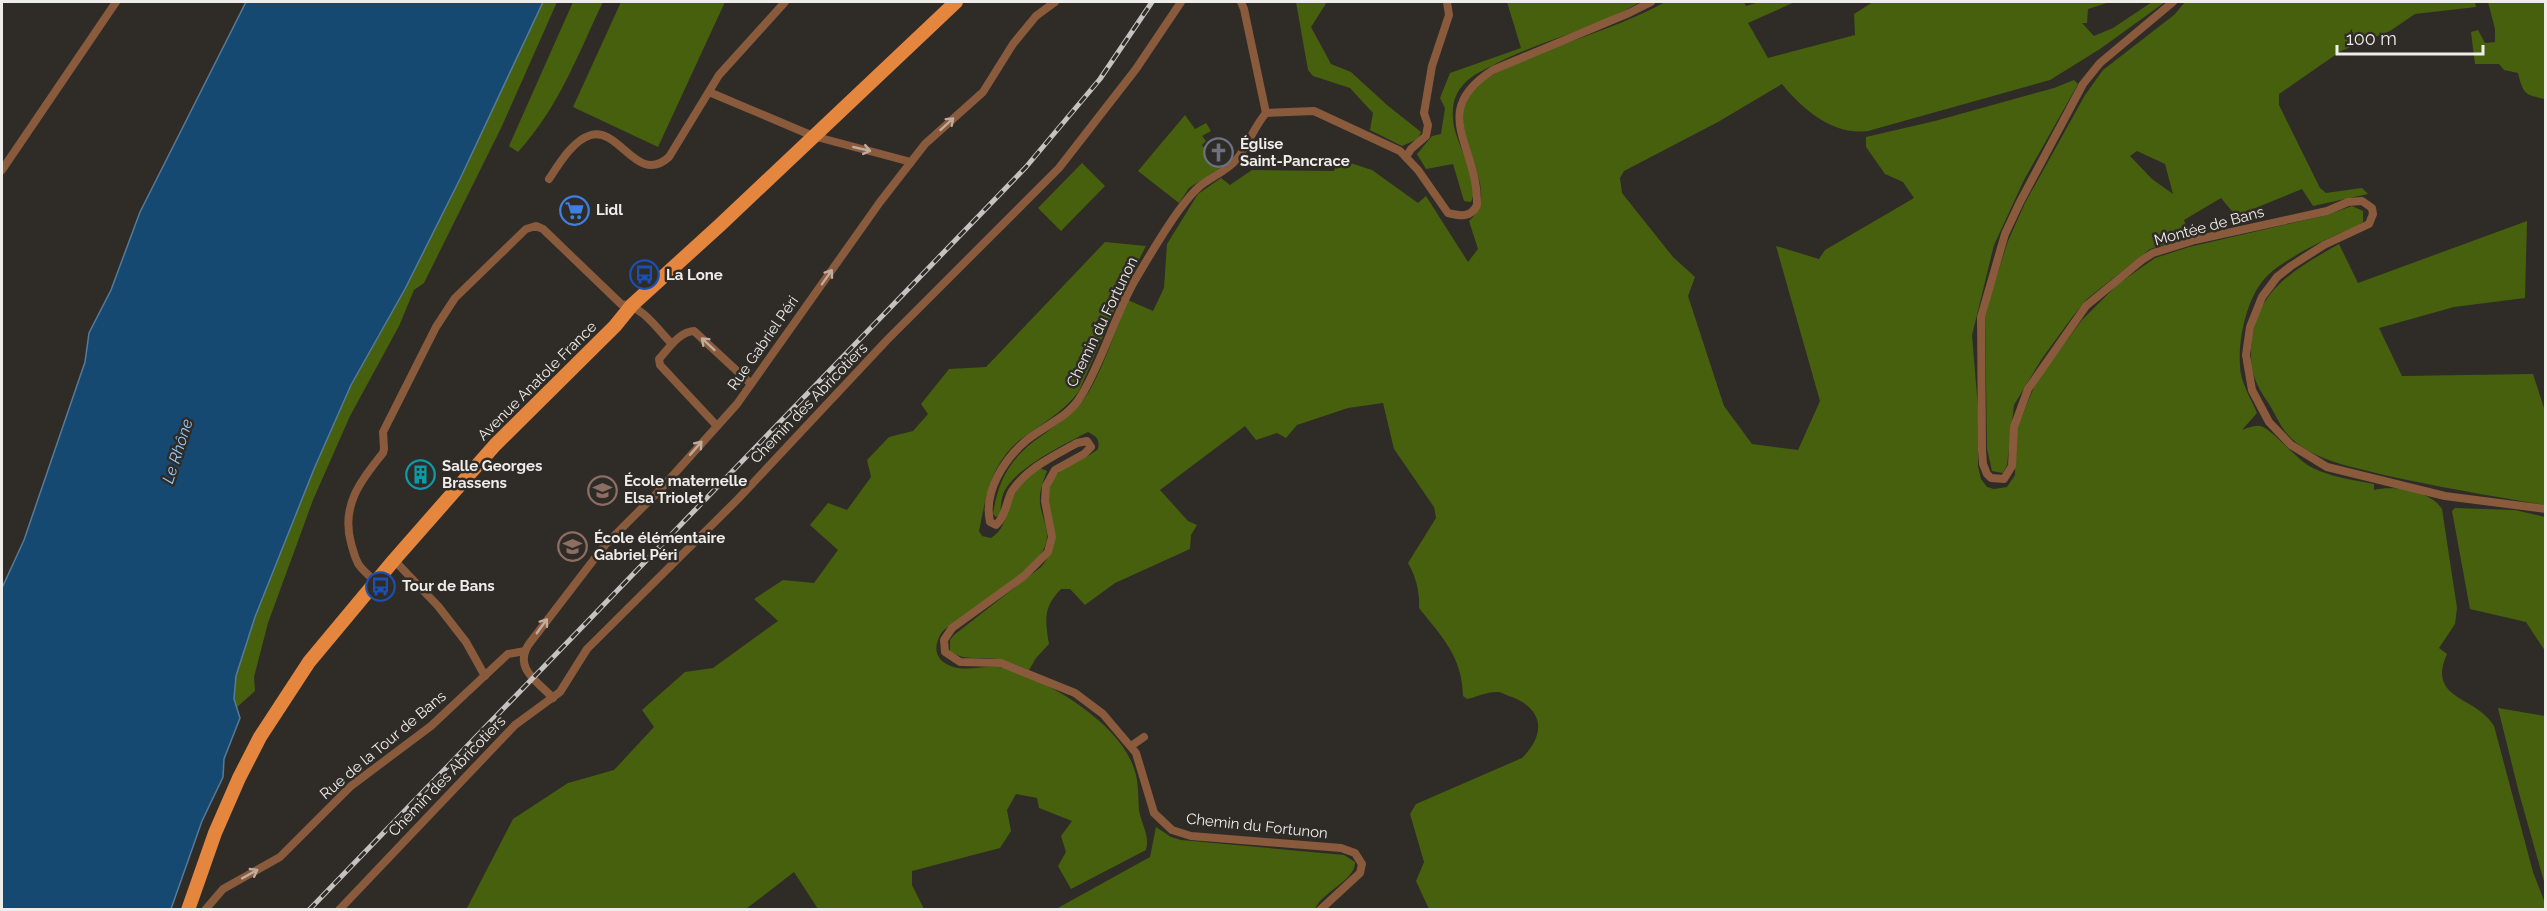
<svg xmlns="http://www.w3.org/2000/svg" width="2547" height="911" font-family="Raleway,sans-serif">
<rect width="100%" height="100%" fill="#2f2b27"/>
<!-- green -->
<g fill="#47600e" fill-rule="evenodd">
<path d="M543,2H557L502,126L424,283L414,290L399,326L350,416L313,500L268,623L254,677L255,691L236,708L234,699L236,676L255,617L314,469L351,385L405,289L460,179Z"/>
<path d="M573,2H603C577,56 559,107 518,152L509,146Z"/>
<path d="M621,2H725L658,147L573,107Z"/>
<path d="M1296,2H1327L1311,27L1331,64L1351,72L1387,105L1421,132L1418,139L1402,146L1370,130L1373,113L1350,88L1313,76L1308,70Z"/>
<path d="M1507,2H1640C1596,28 1543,40 1497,63C1485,70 1472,74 1463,85C1454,95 1452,106 1453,119C1454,143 1482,180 1471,202L1464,201L1453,164L1426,169L1417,154L1432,136L1441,134L1445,108L1440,98L1450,73L1521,48Z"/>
<path d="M1665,2H1744L1746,6L1759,2H1795L1748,23L1768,58L1855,35L1854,14L1873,2H2110L2088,9L2087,23H2082L2094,36L2113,28L2152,2H2165L2100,49L2050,80L1868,131C1834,136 1803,110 1782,84L1718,122L1624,171L1620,178L1622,193L1673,257L1695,277L1688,296L1724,406L1752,444L1798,450L1820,401L1776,246L1819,259L1825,250L1914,198L1903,182L1885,174L1866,147V137L1935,121L2054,88L2074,80L2078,84L2024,180L1994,245L1972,335L1978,408V466L1981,479L1987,487L1994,489L2007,487L2015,475L2016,431L2036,382L2082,320L2118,284L2155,258L2189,247L2327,215L2352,206L2363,211V222L2357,226C2330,237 2290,255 2268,275C2247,295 2238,338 2240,366C2240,381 2251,399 2257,413L2242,430C2248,428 2254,425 2260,426C2270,427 2296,459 2311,467C2330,477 2353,480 2374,484V490C2394,485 2431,491 2442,509L2457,608L2455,624L2439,648L2447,654C2426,700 2477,696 2494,726L2533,872L2545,903V909H1429L1416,881L1424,862L1410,814L1416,804L1522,758C1545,735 1545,710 1512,697C1508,696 1503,693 1499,692C1489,691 1476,697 1467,699L1463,696C1462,656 1442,637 1419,608C1420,592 1416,577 1408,563L1436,518L1434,507L1394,449L1383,403L1348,408L1297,425L1286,438L1277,433L1256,440L1245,426L1160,490L1188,521L1197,525L1191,535L1190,549L1115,583L1085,605L1070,589H1061C1043,607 1045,620 1049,644L1036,658L1029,670C1019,666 1008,661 997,659C980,656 964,662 950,651V640L954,635L1041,567C1073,529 1033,506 1054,478C1064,464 1086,460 1098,449C1100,439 1097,437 1088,432C1065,444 1015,468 1004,492C1001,498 1001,507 1000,515L996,517L993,514C999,474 1014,454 1047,432C1060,422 1072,415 1082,402C1101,377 1115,330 1128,300L1153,311L1164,288L1167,244L1198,194L1221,178L1230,185L1252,170L1334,171L1338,159L1372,170L1418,203L1426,196L1468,262L1478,249L1469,221C1508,189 1438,129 1474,89C1487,75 1505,69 1521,62C1568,40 1620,27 1665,2Z"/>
<path d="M2185,2H2475L2476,7L2415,14L2390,31L2341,51L2279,94V105L2320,188L2326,193L2362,188L2368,194L2313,206L2302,189L2236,216L2221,198L2184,220L2187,230L2196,231V235L2150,249L2087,299L2073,316L2041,360L2014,405L2007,465L2003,473L1992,471L1987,449L1985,313L2008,241L2025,203L2085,95L2103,70L2174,15ZM2137,151L2165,164L2173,194L2152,179L2130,156Z"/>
<path d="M2488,2H2545V99C2525,95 2523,94 2518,73L2504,70L2499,64H2475L2471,32L2478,30L2485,43L2495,42V29Z"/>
<path d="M1185,115L1195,129L1206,123L1211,131L1202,136L1206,141L1202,145L1220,168L1189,188L1179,203L1138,171Z"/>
<path d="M1082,163L1105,186L1061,231L1038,208Z"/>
<path d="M2527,221L2525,298L2454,307L2379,328L2402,376L2533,374L2545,411V505C2491,496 2438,487 2384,475C2353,467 2316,461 2292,439C2280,428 2276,414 2267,401C2257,386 2251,374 2251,355C2252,292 2290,272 2339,244L2358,283Z"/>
<path d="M1105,242L1146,246L1120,297L1079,391C1064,412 1041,424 1021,439C991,463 986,496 979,531L982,536L991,538C1006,529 1006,511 1014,496C1020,484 1029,476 1040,468L1047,471C1043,482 1039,491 1040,503C1041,516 1050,530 1046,543C1039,572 965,611 942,632C936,641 933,653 942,661C961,676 984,663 1004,668C1047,680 1112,719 1131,761C1139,777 1138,793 1139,810C1141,824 1150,835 1146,850L1071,889L1058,866L1066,852L1061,836L1072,821L1039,808L1037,798L1016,794L1007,810L1011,831L1000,848L912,871V885L924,909H818L794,872L746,909L466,910L513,819L568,783L614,770L654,727L642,710L685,672L713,668L778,621L754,599L783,580L814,583L838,550L810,525L828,503L847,510L871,477L867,460L889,437L913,431L928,414L921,404L949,369L986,367Z"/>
<path d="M2455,508L2515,510L2545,517V651L2526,622L2470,609L2452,511Z"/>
<path d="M2498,708L2545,716V885L2519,793Z"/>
<path d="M1156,827L1171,837L1181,840L1344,855L1355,862C1356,880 1323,891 1315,909H1056L1150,857Z"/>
</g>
<!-- water -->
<path fill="#164972" stroke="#577a96" stroke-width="1.5" d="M246,2H543L460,179L405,289L351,385L314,469L255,617L236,676L234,699L240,718L224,759L223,777L202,821L171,909H2V588L24,540L85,362L89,333L111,290L140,212Z"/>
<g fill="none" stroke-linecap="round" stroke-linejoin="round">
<!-- street -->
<g stroke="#895b3c" stroke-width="8">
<path d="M1241,2L1244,9L1266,113L1314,111L1400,151L1418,170L1448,213C1460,216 1471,218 1477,205C1479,146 1427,112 1493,70L1629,13L1651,2"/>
<path d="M2173,2L2100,63L2083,84L2020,202L2005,234L1981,317L1982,450L1983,464L1987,474L1991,478L2004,479L2012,466L2014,427L2028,389L2086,306L2142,260L2153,253L2195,240L2327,211L2348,202L2362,201L2372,208L2373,214L2369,224L2324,245L2291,266L2277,277L2262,297L2250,327L2246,355L2252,390L2269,422L2291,445L2327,467L2445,496L2546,509"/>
<path d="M709,92L813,136L911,162"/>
<path d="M1266,113C1254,127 1248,145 1237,159C1227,171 1211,177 1200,186C1179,204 1150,255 1135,280C1114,317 1103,360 1081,396C1070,416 1046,425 1028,439C1005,458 983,491 990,522L996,525C1006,516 1006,502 1012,491C1027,468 1054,456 1077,443L1087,441L1091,447L1084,454L1055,470L1046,486L1045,501L1052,537L1048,552L1024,576L952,628L944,640L945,652L960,662L1001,663L1075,693L1103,714L1136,753L1154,813L1172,830L1191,836L1341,848L1355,853L1362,864L1360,873L1320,910"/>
<path d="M1406,157L1411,149L1426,136L1428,125L1424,113L1432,66L1449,15L1447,2"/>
<path d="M2,170L116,2"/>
<path d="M549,179C559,164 573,140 591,135C620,127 637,186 669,157L719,75L785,2"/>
<path d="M717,426L660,365L659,359C669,348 679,332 694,331L751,384"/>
<path d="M394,560L438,606L466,642L485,676"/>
<path d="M376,582C371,577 364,572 359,565C355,559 353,550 351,543C341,506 360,481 383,453L384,449L383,432L436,327L455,298L526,229L536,226L543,229L621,304C643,306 657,329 672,344"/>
<path d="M553,698C537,681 513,668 529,644L605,545L658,492L737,404L880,202L925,144L983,92L1013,44L1036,16L1055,2"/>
<path d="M1131,746L1144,737"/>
<path d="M205,910L223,889L280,857L351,786L431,726L508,654L525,651"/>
<path d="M339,910L515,725L560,692L587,649L738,499L887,340L1059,168L1136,69L1181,2"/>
</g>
<!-- primary -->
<path stroke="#e5863f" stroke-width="14" d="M188,910L215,833L239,778L260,737L309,662L394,560L495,445L615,326L632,305L720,225L956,2"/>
<defs>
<path id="rail" d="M309,910L1026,167L1100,79L1152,2"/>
</defs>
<!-- rail casing -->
<use href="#rail" stroke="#c5c3c0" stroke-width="5"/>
<!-- rail -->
<use href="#rail" stroke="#2f2b27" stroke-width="3" stroke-dasharray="9" stroke-linecap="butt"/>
</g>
<!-- one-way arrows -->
<defs><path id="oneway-shaft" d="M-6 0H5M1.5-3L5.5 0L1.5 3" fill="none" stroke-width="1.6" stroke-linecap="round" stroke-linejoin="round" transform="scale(1.5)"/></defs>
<g stroke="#c1ab9c">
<use href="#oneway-shaft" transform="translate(947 124) rotate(-42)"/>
<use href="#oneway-shaft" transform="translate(862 149) rotate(13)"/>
<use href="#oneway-shaft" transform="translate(827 277) rotate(-55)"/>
<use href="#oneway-shaft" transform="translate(708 344) rotate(-137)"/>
<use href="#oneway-shaft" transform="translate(696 448) rotate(-49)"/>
<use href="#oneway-shaft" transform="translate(542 626) rotate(-54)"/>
<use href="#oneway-shaft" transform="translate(250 874) rotate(-29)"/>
</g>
<!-- icons -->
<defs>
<symbol id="church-ring" viewBox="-11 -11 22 22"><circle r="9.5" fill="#2f2b27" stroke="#6b7280" stroke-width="1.5"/><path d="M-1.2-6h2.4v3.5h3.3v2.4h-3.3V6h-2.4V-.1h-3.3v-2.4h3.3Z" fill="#6b7280"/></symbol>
<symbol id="supermarket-ring" viewBox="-11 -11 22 22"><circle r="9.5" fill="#2f2b27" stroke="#3f7fe0" stroke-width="1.5"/><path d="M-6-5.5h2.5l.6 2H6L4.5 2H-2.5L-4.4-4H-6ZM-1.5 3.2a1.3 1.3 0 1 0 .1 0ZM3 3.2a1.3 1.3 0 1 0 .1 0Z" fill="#3f7fe0"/></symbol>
<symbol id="bus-ring" viewBox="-11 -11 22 22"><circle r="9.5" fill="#2f2b27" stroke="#1a4fb4" stroke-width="1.5"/><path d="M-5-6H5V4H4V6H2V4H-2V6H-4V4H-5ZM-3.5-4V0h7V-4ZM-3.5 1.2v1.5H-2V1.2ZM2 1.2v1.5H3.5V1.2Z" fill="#1a4fb4"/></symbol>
<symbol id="building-ring" viewBox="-11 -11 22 22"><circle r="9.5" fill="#2f2b27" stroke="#0f9aa8" stroke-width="1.5"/><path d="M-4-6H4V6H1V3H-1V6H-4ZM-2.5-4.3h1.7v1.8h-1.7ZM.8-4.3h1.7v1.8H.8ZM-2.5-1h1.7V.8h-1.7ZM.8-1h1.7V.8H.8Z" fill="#0f9aa8"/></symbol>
<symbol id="school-ring" viewBox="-11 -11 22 22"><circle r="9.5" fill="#2f2b27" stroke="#8d6e63" stroke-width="1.5"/><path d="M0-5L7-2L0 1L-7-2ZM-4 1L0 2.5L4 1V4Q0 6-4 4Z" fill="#8d6e63"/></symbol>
</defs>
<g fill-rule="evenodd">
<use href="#church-ring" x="1202" y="136" width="33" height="33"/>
<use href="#supermarket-ring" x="558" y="194" width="33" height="33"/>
<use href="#bus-ring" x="628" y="258" width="33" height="33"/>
<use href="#building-ring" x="404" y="458" width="33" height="33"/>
<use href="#school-ring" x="586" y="474" width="33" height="33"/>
<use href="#school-ring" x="556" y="530" width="33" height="33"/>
<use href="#bus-ring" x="364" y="570" width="33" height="33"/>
</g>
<g text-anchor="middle" stroke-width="5" stroke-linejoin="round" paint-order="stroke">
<!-- poi labels -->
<g font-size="15" font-weight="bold" fill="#efedea" stroke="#2f2b27" text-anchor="start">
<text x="1240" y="149">Église<tspan x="1240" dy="17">Saint-Pancrace</tspan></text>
<text x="596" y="215">Lidl</text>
<text x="666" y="280">La Lone</text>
<text x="442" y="471">Salle Georges<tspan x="442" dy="17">Brassens</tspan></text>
<text x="624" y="486">École maternelle<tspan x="624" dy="17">Elsa Triolet</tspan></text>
<text x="594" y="543">École élémentaire<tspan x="594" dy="17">Gabriel Péri</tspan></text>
<text x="402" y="591">Tour de Bans</text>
</g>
<!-- street labels -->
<g font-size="15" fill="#efedea" stroke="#2f2b27">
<text transform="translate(2209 226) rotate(-15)" y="5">Montée de Bans</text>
<text transform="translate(1102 322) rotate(-64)" y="5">Chemin du Fortunon</text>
<text transform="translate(763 343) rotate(-55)" y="5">Rue Gabriel Péri</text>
<text transform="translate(537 381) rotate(-45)" y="5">Avenue Anatole France</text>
<text transform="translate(809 403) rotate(-46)" y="5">Chemin des Abricotiers</text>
<text transform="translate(383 745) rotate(-40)" y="5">Rue de la Tour de Bans</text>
<text transform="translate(447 776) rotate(-46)" y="5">Chemin des Abricotiers</text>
<text transform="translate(1257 826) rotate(6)" y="5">Chemin du Fortunon</text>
</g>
<!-- water labels -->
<g font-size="16" font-style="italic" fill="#98caf8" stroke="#2f2b27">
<text transform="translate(177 451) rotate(-72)" y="6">Le Rhône</text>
</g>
</g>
<!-- border -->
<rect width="2547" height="911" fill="none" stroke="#efedea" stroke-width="6"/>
<!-- scale -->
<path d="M2337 45v9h146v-9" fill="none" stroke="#efedea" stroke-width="3"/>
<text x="2346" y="45" font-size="18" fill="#efedea" stroke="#2f2b27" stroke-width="4.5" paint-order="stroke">100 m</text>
</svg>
